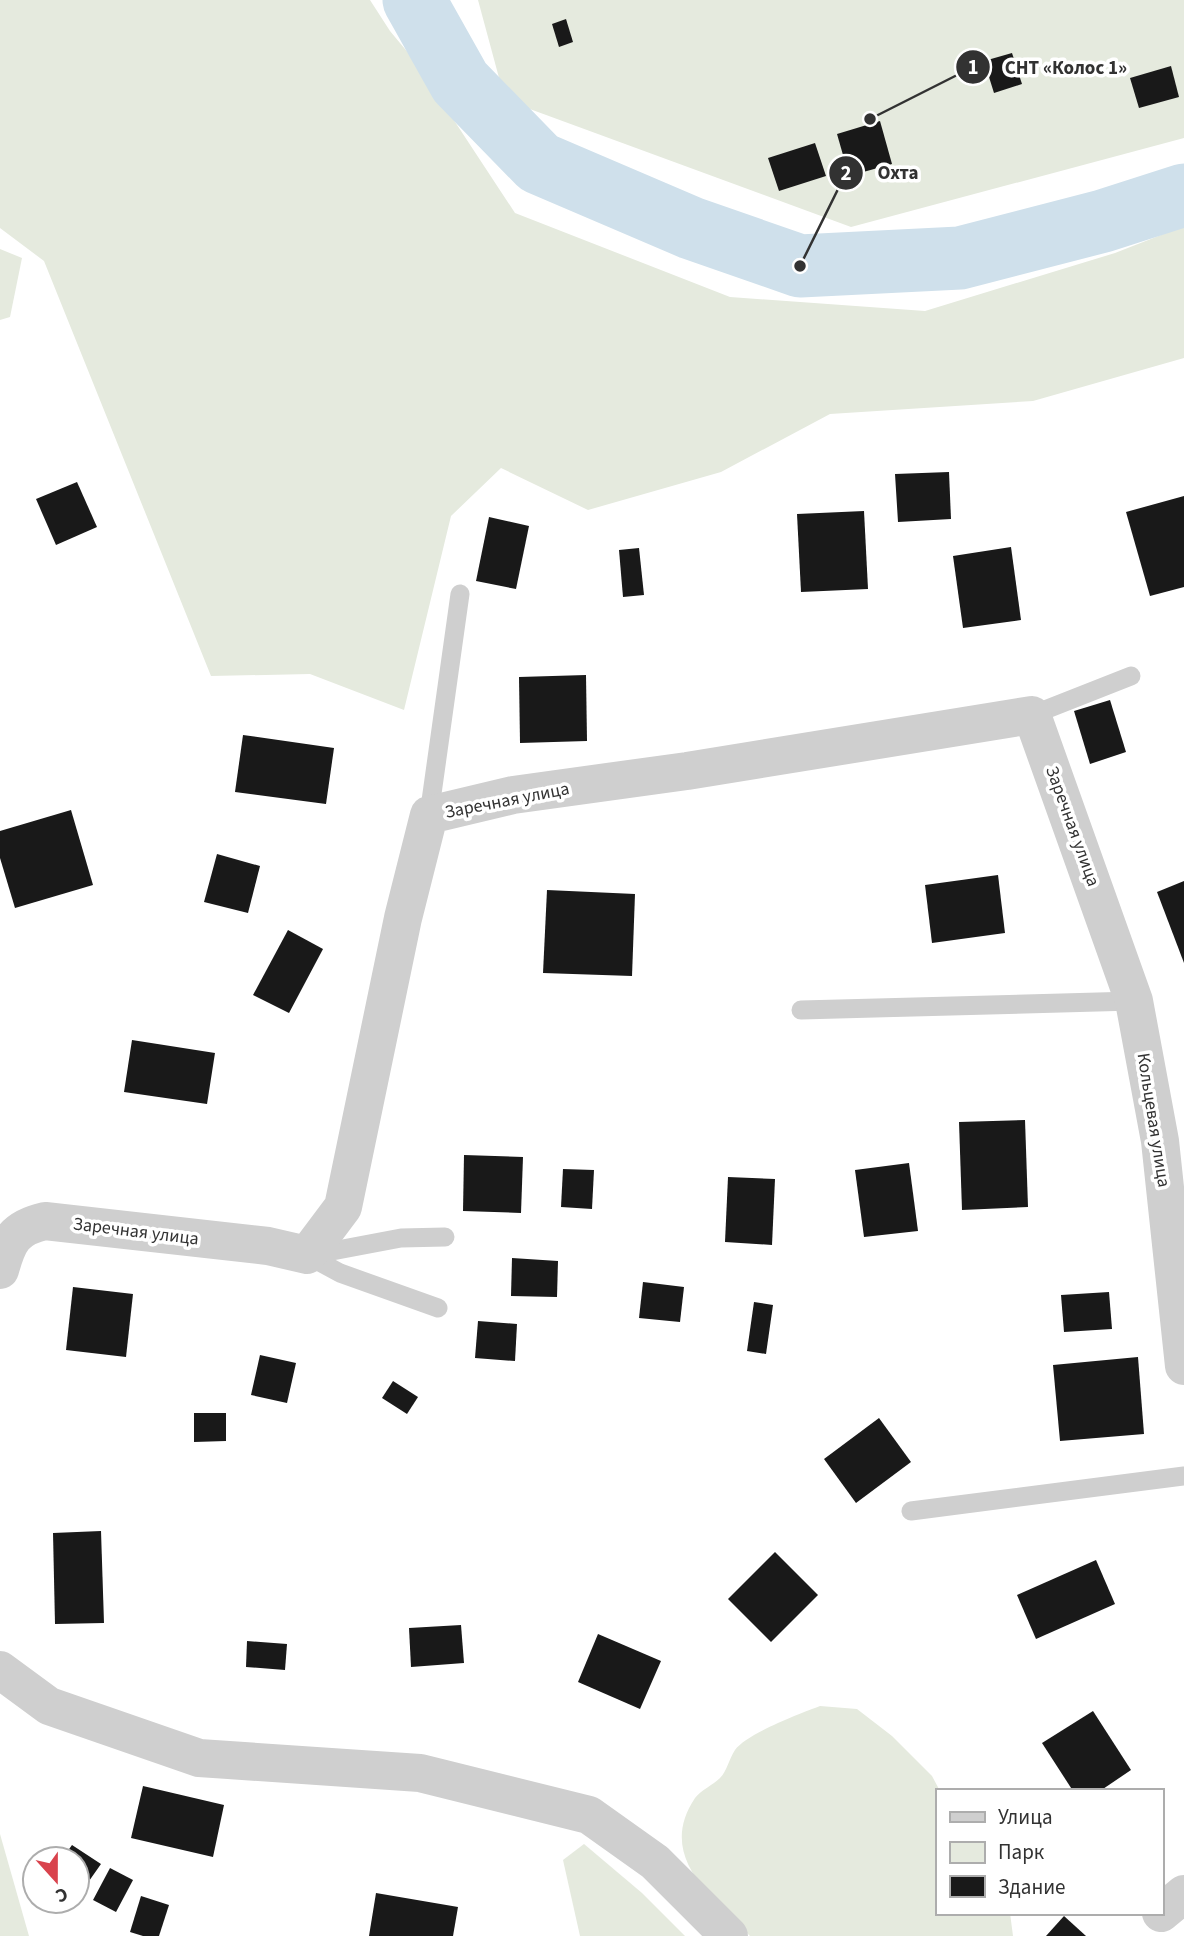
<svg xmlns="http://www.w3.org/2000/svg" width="1184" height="1936" font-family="'Source Sans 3',sans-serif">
<rect width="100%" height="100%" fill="#fff"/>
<!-- green -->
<g fill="#e5eade">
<path d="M0,0H370L390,31L415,61L515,213L730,297L925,311L1115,253L1184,226V358L1033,401L830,414L721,472L588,510L501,468L451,516L404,710L310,674L211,676L44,261L0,228Z"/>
<path d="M478,0H1184V138L851,227L505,100Z"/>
<path d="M0,249L22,258L10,317L0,320Z"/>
<path d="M820,1706L857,1709L892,1736L932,1776L940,1791H937V1913H1010L1013,1936H750C712,1898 656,1856 695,1798C701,1790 713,1785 720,1778C727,1771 729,1759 735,1750C746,1734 801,1713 820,1706Z"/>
<path d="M0,1834L29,1936H0Z"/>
<path d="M584,1844L642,1893L685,1936H580L563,1860Z"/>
</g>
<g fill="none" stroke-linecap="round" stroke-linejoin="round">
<!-- river -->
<path stroke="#cfe0eb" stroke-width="63" d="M414,0L460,82L539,163L691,228L800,266L960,258L1103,221L1184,195"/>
</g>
<!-- building -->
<g fill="#191919">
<path d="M566,19L573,42L559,47L552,24Z"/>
<path d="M1012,53L1022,84L994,93L984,61Z"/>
<path d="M1171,66L1179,97L1139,108L1130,78Z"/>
<path d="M880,121L892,164L849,176L837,134Z"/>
<path d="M815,143L826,176L779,191L768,158Z"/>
<path d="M949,472L951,519L898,522L895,474Z"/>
<path d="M77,482L97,527L56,545L36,499Z"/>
<path d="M1184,496V587L1150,596L1126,512Z"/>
<path d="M864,511L868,589L801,592L797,514Z"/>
<path d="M489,517L529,526L516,589L476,581Z"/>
<path d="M1011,547L1021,620L963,628L953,556Z"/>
<path d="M639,548L644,595L623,597L619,550Z"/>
<path d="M586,675L587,741L520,743L519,677Z"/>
<path d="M1110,700L1126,752L1090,764L1074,711Z"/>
<path d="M243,735L334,748L326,804L235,792Z"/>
<path d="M71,810L93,885L15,908L0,858V831Z"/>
<path d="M217,854L260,866L248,913L204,902Z"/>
<path d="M998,875L1005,933L932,943L925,885Z"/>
<path d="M1184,881V963L1157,892Z"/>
<path d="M547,890L635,894L632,976L543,973Z"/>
<path d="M288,930L323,949L289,1013L253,995Z"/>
<path d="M132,1040L215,1053L207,1104L124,1092Z"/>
<path d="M1025,1120L1028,1207L962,1210L959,1122Z"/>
<path d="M464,1155L523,1157L521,1213L463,1211Z"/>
<path d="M909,1163L918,1231L864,1237L855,1170Z"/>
<path d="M563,1169L594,1170L592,1209L561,1207Z"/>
<path d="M728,1177L775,1179L772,1245L725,1242Z"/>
<path d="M512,1258L558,1261L557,1297L511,1296Z"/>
<path d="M643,1282L684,1287L680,1322L639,1318Z"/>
<path d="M73,1287L133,1294L126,1357L66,1350Z"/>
<path d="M1109,1292L1112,1329L1064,1332L1061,1295Z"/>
<path d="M754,1302L773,1305L766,1354L747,1351Z"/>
<path d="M478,1321L517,1324L515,1361L475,1358Z"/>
<path d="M260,1355L296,1363L287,1403L251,1395Z"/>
<path d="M1138,1357L1144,1434L1060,1441L1053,1365Z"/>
<path d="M393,1381L418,1397L407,1414L382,1398Z"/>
<path d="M194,1413H226V1441L194,1442Z"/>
<path d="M879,1418L911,1462L856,1503L824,1459Z"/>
<path d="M101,1531L104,1623L55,1624L53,1533Z"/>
<path d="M775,1552L818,1595L771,1642L728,1599Z"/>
<path d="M1096,1560L1115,1604L1036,1639L1017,1595Z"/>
<path d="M461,1625L464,1663L411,1667L409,1628Z"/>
<path d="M598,1634L661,1661L640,1709L578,1682Z"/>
<path d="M247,1641L287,1644L285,1670L246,1667Z"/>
<path d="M1093,1711L1131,1770L1100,1791H1073L1042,1743Z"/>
<path d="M143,1786L224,1805L213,1857L131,1838Z"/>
<path d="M72,1845L101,1864L82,1891L77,1887V1859H62Z"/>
<path d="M110,1868L133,1880L116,1912L93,1900Z"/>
<path d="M376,1893L458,1907L453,1936H369Z"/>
<path d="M141,1896L169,1905L159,1936H143L130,1932Z"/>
<path d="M1064,1916L1086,1936H1046Z"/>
</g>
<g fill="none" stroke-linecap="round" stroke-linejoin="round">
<!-- lane -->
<g stroke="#cfcfcf" stroke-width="19">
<path d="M1032,715L1131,676"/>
<path d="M429,815L460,594"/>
<path d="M801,1010L1134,1001"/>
<path d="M307,1255L340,1273L438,1308"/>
<path d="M311,1255L401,1238L445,1237"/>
<path d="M911,1511L1184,1476"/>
</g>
<!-- street -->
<g stroke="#cfcfcf" stroke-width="38">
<path d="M0,1270C8,1241 14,1228 45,1221L268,1246L307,1255L343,1207L403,918L429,815L513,795L687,771L1032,715L1134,1001L1160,1141L1184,1366"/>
<path d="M0,1670L49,1706L199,1758L420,1773L589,1815L655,1862L729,1936"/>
<path d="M1161,1913L1184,1894"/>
</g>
</g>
<g text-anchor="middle" stroke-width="7" stroke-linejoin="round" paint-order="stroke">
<!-- street labels -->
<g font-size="18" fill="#323232" stroke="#fff">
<text transform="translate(507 800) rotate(-11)" y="6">Заречная улица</text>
<text transform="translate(1073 826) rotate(70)" y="6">Заречная улица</text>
<text transform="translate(1154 1120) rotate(81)" y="6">Кольцевая улица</text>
<text transform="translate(136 1231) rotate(7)" y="6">Заречная улица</text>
</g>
</g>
<!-- callouts -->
<path fill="none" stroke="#323232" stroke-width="2.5" d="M870 119L973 67M800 266L846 173"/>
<g fill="#323232" stroke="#fff" stroke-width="2.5">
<circle cx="870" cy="119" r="7"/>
<circle cx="800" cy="266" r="7"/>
<circle cx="973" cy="67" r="18"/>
<circle cx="846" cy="173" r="18"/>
</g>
<g font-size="21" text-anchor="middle" font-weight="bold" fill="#fff">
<text x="973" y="74">1</text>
<text x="846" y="180">2</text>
</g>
<g font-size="19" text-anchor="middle" font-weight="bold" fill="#323232" stroke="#fff" stroke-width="7" stroke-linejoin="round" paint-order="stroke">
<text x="1066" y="74">СНТ «Колос 1»</text>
<text x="898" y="179">Охта</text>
</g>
<!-- legend -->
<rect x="936" y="1789" width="228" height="126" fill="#ffffff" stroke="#adadad" stroke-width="2"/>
<rect x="950" y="1812" width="35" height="10" fill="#cfcfcf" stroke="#adadad" stroke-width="2"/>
<text x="998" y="1824" font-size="21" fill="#323232">Улица</text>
<rect x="950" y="1842" width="35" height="21" fill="#e5eade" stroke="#adadad" stroke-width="2"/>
<text x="998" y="1859" font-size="21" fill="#323232">Парк</text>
<rect x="950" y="1876" width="35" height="21" fill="#191919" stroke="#adadad" stroke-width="2"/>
<text x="998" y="1894" font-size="21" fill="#323232">Здание</text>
<!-- north arrow -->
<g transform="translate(56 1880) rotate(159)"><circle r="33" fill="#ffffff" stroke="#adadad" stroke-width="2"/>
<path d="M0-5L12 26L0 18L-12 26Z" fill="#d9434d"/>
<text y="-10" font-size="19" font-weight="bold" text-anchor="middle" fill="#323232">С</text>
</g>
</svg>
